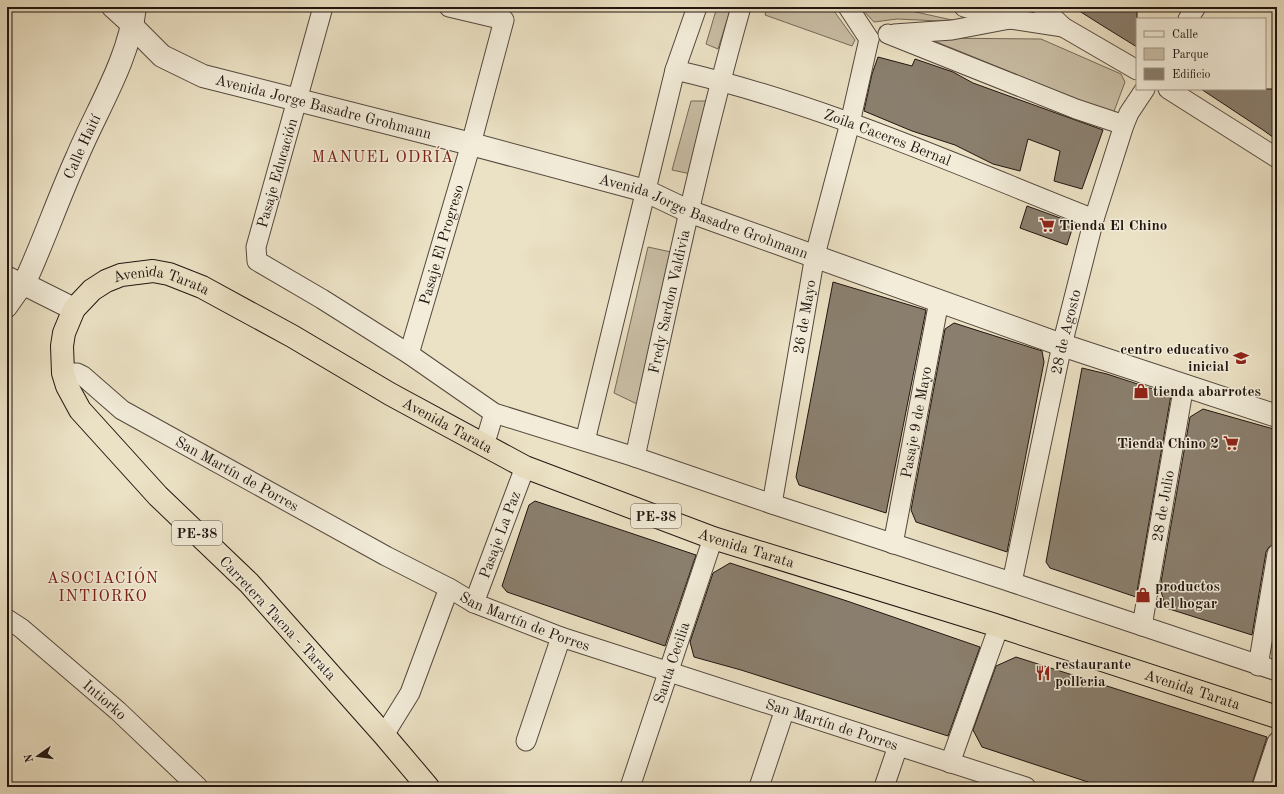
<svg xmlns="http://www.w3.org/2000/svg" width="1284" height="794" font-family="'Old Standard TT',serif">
<rect width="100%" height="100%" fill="#ebe1c4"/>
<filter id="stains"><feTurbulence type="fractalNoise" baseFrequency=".005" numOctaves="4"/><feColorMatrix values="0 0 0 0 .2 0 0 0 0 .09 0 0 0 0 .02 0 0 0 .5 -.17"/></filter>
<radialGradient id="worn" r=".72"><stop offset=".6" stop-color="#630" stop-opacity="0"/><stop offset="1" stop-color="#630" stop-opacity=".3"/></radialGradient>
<!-- green -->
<g fill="#c9bea5" stroke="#756a5a">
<path d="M717,7H731L718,49L706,44Z"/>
<path d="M767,7H831L855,40L852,46L765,15Z"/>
<path d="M860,7H893L961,22L897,19L874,22Z"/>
<path d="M927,38L1041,39L1121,74L1125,82L1113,114Z"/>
<path d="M691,101H708L691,174L672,170Z"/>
<path d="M648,247L671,252L637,404L614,393Z"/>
</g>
<!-- building -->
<g fill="#8a7f6e" stroke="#211510">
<path d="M1073,7H1137V47L1103,26Z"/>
<path d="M878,57L912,66L915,59L953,72L973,83L1103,130L1082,189L1054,181L1060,151L1028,139L1020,171L993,164L955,145L912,131L864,111L872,74Z"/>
<path d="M1201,89H1277V140L1263,130Z"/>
<path d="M1027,206L1074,223L1067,245L1020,228Z"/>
<path d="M833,282L926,310L886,513L799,485L796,477Z"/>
<path d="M954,323L1042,351L1044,362L1007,552L916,522L911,510L945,329Z"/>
<path d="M1082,368L1107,374L1171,395L1136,597L1050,568L1046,562Z"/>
<path d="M1203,409L1277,430V543L1269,547L1266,552L1252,635L1166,608L1160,588L1190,417Z"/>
<path d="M535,501L696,555L665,646L507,592L502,586L529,505Z"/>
<path d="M730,563L847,601L980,647L948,736L741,670L694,657L690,642L713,573Z"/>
<path d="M1277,620V644L1273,643Z"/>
<path d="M1016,657L1267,737L1251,787H1103L982,747L973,730L996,666Z"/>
</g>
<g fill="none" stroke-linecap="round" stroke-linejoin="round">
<defs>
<g id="minor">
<path d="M111,7L133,27"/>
<path d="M323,7L256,247L257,261L322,299L409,354L494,413L635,457L772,504L1005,580L1277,671"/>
<path d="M848,7L869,39"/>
<path d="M964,7L1010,19L1063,27"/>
<path d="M1042,7L1063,27L1137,70"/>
<path d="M1188,19L1196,7"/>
<path d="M888,34L1076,109L1124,125"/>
<path d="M894,34L952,30L1010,19L1015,7"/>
<path id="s1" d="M675,70C820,103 957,165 1094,219"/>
<path d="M1168,89L1277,158"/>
<path d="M7,276L24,284L7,308"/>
<path id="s2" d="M409,354L471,144L504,20L449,7"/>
<path id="s3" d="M63,373H77L83,376L122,410L386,556L449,588L474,603L561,637L1026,787"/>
<path d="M585,441L675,70L697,7"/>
<path d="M484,446L494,413"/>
<path id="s4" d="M635,457C668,306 699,155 741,7"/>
<path id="s5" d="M772,504L815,255L850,123L869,39"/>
<path id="s6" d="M893,544L939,301"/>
<path id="s7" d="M1012,582L1062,345L1094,219L1124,125L1129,113L1145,89"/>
<path id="s8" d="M474,603L525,467"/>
<path id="s9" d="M7,619L21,628L118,711L198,787"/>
<path id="s10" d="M1142,626L1184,385"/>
<path d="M1258,666L1277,554"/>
<path d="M384,735L410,693L449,588"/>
<path d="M526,741L561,637"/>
<path d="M950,763L999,626"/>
<path id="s11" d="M630,787L713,538"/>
<path d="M759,787L785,709"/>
<path d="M884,787L898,746"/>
<path d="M1262,787L1277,742"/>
</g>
<g id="tertiary">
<path id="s12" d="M133,27L162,56L203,76L471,144L646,191L688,211L1062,345L1277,416"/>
<path id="s13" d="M74,309L24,284C43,243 58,199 77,157C97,109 129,60 135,7"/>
</g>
<g id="trunk">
<path id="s14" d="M428,787L384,735L249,583L158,496L80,410L67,386L63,373L62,346L64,333L74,309L92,290L106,281L121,275L153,271L169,274L202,287L292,336L390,394L525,467L713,538L992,624L1277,717"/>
</g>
</defs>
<!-- minor casing -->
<use href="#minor" stroke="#54483d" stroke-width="21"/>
<!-- tertiary casing -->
<use href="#tertiary" stroke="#54483d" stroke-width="24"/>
<!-- trunk casing -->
<use href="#trunk" stroke="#211510" stroke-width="24"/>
<!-- minor -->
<use href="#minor" stroke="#f2ecd9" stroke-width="19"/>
<!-- tertiary -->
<use href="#tertiary" stroke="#f2ecd9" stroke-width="22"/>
<!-- trunk -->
<use href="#trunk" stroke="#ebe1c4" stroke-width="22"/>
</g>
<!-- icons -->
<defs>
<symbol id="supermarket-bare" viewBox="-9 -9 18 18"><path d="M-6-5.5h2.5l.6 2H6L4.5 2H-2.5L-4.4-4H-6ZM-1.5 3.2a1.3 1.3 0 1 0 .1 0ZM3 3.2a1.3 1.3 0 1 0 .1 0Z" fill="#8f2418" stroke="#f2ecd9" stroke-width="2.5" paint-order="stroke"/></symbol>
<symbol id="school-bare" viewBox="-9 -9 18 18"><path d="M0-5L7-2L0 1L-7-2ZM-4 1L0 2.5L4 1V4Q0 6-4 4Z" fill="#8f2418" stroke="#f2ecd9" stroke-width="2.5" paint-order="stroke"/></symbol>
<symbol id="shop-bare" viewBox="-9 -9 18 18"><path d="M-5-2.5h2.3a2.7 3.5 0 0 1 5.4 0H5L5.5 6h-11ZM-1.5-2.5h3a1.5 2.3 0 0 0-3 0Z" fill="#8f2418" stroke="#f2ecd9" stroke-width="2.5" paint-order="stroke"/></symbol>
<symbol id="restaurant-bare" viewBox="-9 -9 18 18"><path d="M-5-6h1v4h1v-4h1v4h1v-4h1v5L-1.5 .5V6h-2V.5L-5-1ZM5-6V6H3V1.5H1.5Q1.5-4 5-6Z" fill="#8f2418" stroke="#f2ecd9" stroke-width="2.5" paint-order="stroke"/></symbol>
</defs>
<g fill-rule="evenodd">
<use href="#supermarket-bare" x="1036" y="214" width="22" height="22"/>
<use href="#school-bare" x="1230" y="347" width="22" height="22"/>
<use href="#shop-bare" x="1130" y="380" width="22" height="22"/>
<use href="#supermarket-bare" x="1220" y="432" width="22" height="22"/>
<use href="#shop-bare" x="1132" y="584" width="22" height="22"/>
<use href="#restaurant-bare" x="1032" y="662" width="22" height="22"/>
</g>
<g text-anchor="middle" stroke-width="3" stroke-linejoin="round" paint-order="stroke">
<!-- shield labels -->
<g fill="#f2ecd9" stroke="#60564c" stroke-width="1">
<rect x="631" y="504" width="50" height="24" rx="3"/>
<rect x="172" y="521" width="50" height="24" rx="3"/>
</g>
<g font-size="14" font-weight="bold" fill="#211510">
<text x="656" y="521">PE-38</text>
<text x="197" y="538">PE-38</text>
</g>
<!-- street labels -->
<g font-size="15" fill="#211510" stroke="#f2ecd9">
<text dy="5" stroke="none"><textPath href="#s12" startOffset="211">Avenida Jorge Basadre Grohmann</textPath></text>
<text dy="5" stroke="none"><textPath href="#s1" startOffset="223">Zoila Caceres Bernal</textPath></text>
<text dy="5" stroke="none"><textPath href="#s13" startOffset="205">Calle Haití</textPath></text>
<text transform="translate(277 173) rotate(-74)" y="5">Pasaje Educación</text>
<text dy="5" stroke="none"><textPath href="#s12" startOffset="607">Avenida Jorge Basadre Grohmann</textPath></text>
<text dy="5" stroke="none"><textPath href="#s2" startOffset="114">Pasaje El Progreso</textPath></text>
<text dy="5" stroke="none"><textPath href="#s14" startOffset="721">Avenida Tarata</textPath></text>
<text dy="5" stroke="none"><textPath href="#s4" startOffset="159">Fredy Sardon Valdivia</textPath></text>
<text dy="5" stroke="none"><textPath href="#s5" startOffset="190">26 de Mayo</textPath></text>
<text dy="5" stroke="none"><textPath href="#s7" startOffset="256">28 de Agosto</textPath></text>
<text dy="5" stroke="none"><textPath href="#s6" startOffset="124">Pasaje 9 de Mayo</textPath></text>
<text dy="5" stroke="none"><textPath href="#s14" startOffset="1045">Avenida Tarata</textPath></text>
<text dy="5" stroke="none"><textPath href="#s3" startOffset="204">San Martín de Porres</textPath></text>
<text dy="5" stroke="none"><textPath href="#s10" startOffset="122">28 de Julio</textPath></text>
<text dy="5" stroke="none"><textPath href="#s8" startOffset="73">Pasaje La Paz</textPath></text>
<text dy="5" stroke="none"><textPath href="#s14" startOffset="1369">Avenida Tarata</textPath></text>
<text transform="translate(278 618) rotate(47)" y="5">Carretera Tacna - Tarata</text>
<text dy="5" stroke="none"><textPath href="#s3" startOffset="528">San Martín de Porres</textPath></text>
<text dy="5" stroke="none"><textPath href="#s11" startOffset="131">Santa Cecilia</textPath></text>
<text dy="5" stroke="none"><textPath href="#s14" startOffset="1837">Avenida Tarata</textPath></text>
<text dy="5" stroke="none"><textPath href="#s9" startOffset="127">Intiorko</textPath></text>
<text dy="5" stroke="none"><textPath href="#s3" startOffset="852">San Martín de Porres</textPath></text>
</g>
<!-- poi labels -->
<g font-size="15" font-weight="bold" fill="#211510" stroke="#f2ecd9" text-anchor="start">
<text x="1059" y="230">Tienda El Chino</text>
<text x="1229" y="354" text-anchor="end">centro educativo<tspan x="1229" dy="17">inicial</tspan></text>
<text x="1153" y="396">tienda abarrotes</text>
<text x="1219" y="448" text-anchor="end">Tienda Chino 2</text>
<text x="1155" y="591">productos<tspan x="1155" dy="17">del hogar</tspan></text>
<text x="1055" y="669">restaurante<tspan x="1055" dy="17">polleria</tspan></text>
</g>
<!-- neighbourhood labels -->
<g font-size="16" letter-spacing="1" fill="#7a1f14" stroke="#f2ecd9">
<text x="383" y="162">MANUEL ODRÍA</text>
<text x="103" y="583">ASOCIACIÓN<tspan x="103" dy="18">INTIORKO</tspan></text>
</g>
</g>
<!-- margin -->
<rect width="1284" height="794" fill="none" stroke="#ebe1c4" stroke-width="24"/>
<rect x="8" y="8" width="1268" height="778" fill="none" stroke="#211510" stroke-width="2"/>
<rect x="12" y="12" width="1260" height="770" fill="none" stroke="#211510"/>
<!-- legend -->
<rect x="1136" y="18" width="130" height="72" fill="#f2ecd9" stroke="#9e9689"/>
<rect x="1144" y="31" width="20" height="6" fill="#f2ecd9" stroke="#9e9689"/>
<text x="1172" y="38" font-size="12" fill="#211510">Calle</text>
<rect x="1144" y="48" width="20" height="12" fill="#c9bea5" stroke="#9e9689"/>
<text x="1172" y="58" font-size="12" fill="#211510">Parque</text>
<rect x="1144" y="68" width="20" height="12" fill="#8a7f6e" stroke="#9e9689"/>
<text x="1172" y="78" font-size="12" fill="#211510">Edificio</text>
<!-- north arrow -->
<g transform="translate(38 756) rotate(256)" stroke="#f2ecd9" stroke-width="3" paint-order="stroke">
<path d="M0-3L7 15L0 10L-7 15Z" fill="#211510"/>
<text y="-6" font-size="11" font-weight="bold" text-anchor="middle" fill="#211510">N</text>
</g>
<rect width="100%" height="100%" filter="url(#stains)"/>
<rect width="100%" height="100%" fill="url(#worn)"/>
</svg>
